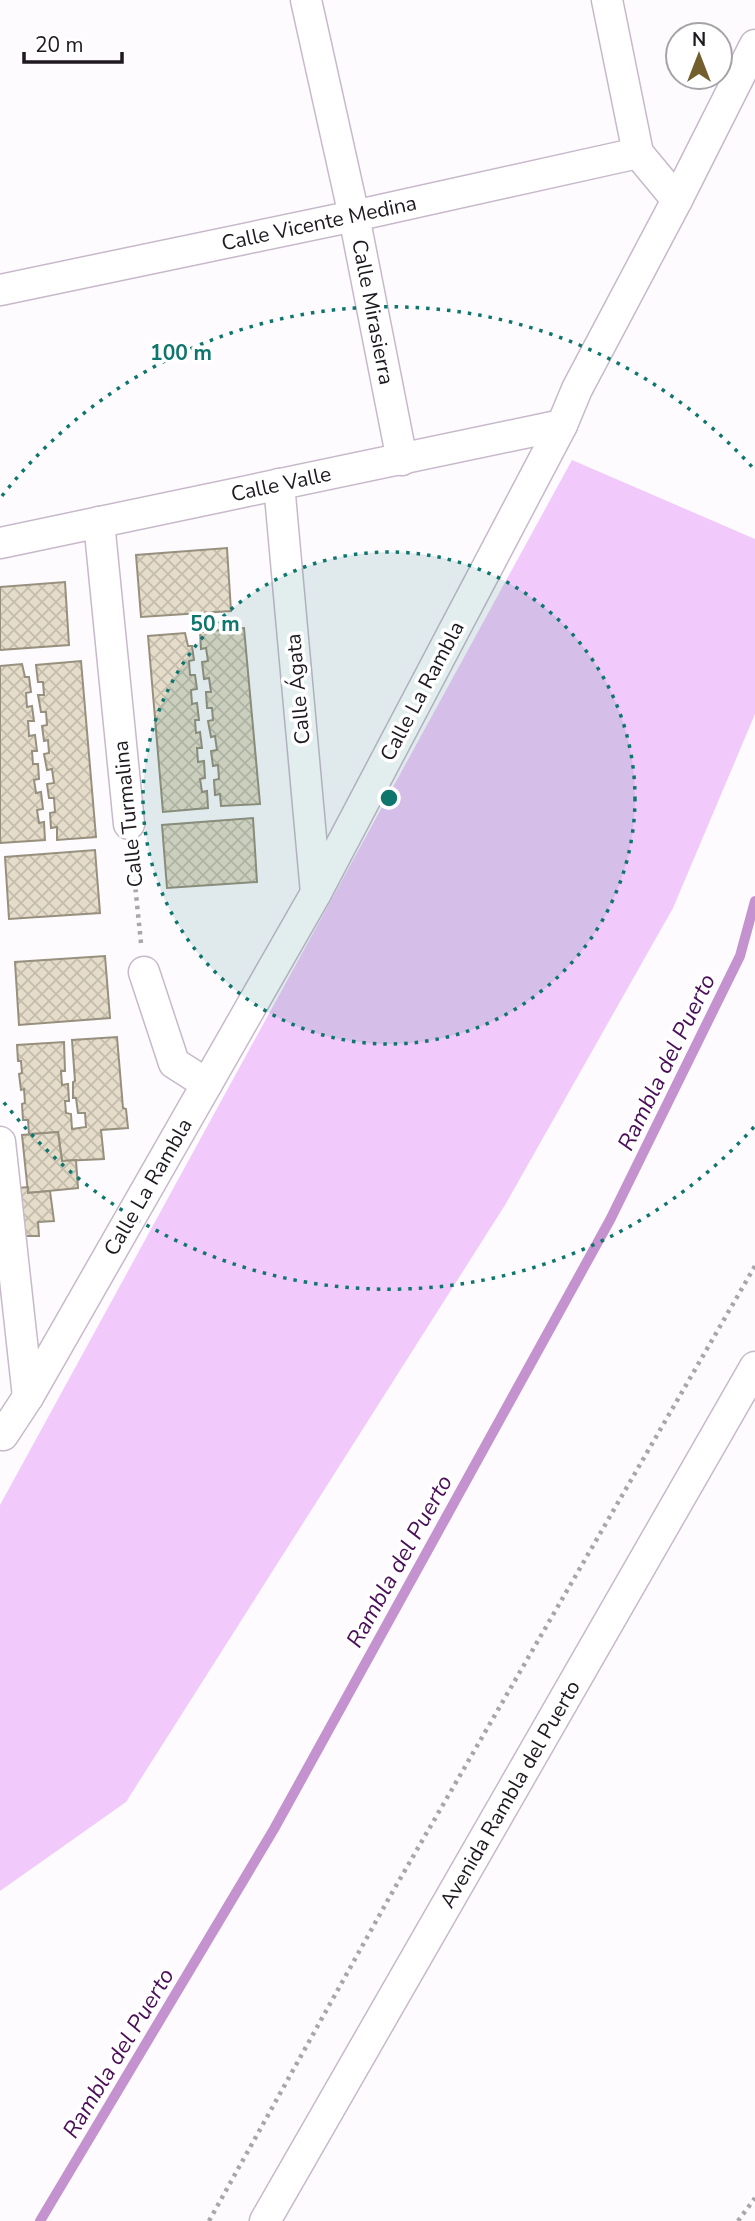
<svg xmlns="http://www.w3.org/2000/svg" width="755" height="2221" font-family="'Nunito Sans',sans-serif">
<defs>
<pattern id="building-cross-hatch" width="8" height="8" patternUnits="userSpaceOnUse" patternTransform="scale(1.75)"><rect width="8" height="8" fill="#e5dcc9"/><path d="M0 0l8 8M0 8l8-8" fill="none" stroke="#c4bcac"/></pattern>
</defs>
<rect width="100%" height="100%" fill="#fdfbfe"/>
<!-- green -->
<path fill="#f1cafb" d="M572,460L755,539V714L673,908L505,1205L126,1802L0,1891V1505Z"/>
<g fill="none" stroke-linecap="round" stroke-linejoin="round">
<!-- stream -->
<path stroke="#c392cf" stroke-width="10" d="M40,2221L274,1829L610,1220L740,956L755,901"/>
</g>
<!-- building -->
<g fill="url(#building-cross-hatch)" stroke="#98907e" stroke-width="2">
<path d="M227,548L231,611L141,617L136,555Z"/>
<path d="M65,582L69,645L0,650V587Z"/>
<path d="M244,628L260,804L221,806L220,794L215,795L214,780L219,779L218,765L213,766L211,751L217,750L215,736L211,737L208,721L213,720L212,708H207L206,692H211L209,678L204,679L202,662L208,661L206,648L201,649L200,632Z"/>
<path d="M185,633L188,646H192L194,660L189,661L190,675H195L197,689L191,690L192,704L197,703L199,720H195L196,733L200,732L202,748H197L198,762L204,761L205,778L200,779L202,792L207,791L208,808L163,812L148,636Z"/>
<path d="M81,661L96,837L57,840V827L51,828L50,813L55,812L54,798H49L47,784L54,783L52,769L47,770L44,754L49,753L48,740L44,741L42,726L47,725L46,712H41L38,695H44L43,682H38L36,665Z"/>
<path d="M22,664L25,677H29L31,692L26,693L27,707L32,706L34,721H28L29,736L35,735L37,751H32L33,764H38L39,779L34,780L36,793L41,792L43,809L37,810L39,823L44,822L45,840L0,843V666Z"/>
<path d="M253,818L257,882L167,888L162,825Z"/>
<path d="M95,850L100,913L9,919L5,857Z"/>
<path d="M105,956L110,1018L19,1025L15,962Z"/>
<path d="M117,1037L123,1108L126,1109L128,1128L101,1130L104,1159L62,1161L58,1132L29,1134L28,1120H23L22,1104L25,1103L24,1089L21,1090L19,1074L22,1073L21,1061H18L17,1045L64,1042L65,1071H61L62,1085L68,1084L69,1101H65L66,1113L71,1114L72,1129L86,1127L85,1113H78L76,1098H73V1082L75,1081L72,1040Z"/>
<path d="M58,1132L62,1161L76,1160L78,1188L28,1193L22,1135Z"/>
<path d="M28,1187V1193L50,1191L54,1221L38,1222L39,1236H24L19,1188Z"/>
</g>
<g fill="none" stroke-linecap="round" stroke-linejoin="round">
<defs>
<g id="street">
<path d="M306,0L354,216L402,460"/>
<path d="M607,0L638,153L677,200"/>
<path d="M0,290L354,216L638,153"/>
<path d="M279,484L316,893"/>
<path d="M99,522L129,824"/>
<path d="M0,543L562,425"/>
<path d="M144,972L174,1063L207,1084"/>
<path d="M0,1142L28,1397"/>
<path d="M3,1435L28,1397L316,893L562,425L577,389L677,200L755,45"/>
<path d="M265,2221L755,1367"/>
</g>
</defs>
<!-- street casing -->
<use href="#street" stroke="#c7b9ca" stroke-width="33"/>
<!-- path -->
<g stroke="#a9a6ab" stroke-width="4.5" stroke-dasharray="3.5 5" stroke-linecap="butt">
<path d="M132,855L141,943"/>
<path d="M209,2221L389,1898L755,1266"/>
<path d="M738,2221L755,2198"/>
</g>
<!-- street -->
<use href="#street" stroke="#fff" stroke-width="30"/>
</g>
<!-- distance rings -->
<circle cx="389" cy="798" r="246" fill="#0f766e" fill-opacity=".12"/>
<g fill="none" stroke="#0f766e" stroke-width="3.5" stroke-dasharray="3.5 7">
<circle cx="389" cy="798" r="246"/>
<path d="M754 1127A491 491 0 0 1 2 1100M2 496A491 491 0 0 1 754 469"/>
</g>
<g text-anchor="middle" stroke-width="7" stroke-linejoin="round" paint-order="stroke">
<!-- street labels -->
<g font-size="21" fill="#1e1920" stroke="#fff">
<text transform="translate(319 223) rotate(-12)" y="7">Calle Vicente Medina</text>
<text transform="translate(373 312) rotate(79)" y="7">Calle Mirasierra</text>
<text transform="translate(281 484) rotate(-12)" y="7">Calle Valle</text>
<text transform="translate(298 689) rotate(-95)" y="7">Calle Ágata</text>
<text transform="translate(422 691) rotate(-62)" y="7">Calle La Rambla</text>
<text transform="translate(128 814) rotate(-96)" y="7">Calle Turmalina</text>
<text transform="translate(148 1187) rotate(-60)" y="7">Calle La Rambla</text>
<text transform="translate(510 1794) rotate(-60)" y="7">Avenida Rambla del Puerto</text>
</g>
<!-- water labels -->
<g font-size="23" font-style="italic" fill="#4b0e59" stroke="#fff">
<text transform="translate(666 1062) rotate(-64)" y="8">Rambla del Puerto</text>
<text transform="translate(399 1561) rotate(-61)" y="8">Rambla del Puerto</text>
<text transform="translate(118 2053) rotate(-59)" y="8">Rambla del Puerto</text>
</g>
</g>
<circle cx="389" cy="798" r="10" fill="#0f766e" stroke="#fff" stroke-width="3.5"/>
<g font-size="21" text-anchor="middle" font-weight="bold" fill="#0f766e" stroke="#fff" stroke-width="7" stroke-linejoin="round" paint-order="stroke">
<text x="181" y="360">100 m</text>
<text x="215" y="631">50 m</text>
</g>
<!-- north arrow -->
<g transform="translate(699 56)"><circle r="33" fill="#ffffff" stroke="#a5a3a6" stroke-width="2"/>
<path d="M0-5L12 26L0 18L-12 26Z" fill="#735f2e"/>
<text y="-10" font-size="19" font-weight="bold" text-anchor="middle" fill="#1e1920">N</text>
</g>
<!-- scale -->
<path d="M24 52v10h98v-10" fill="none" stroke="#1e1920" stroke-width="3.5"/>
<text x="35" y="52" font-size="21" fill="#1e1920" stroke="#ffffff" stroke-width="5" paint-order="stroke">20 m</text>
</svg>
